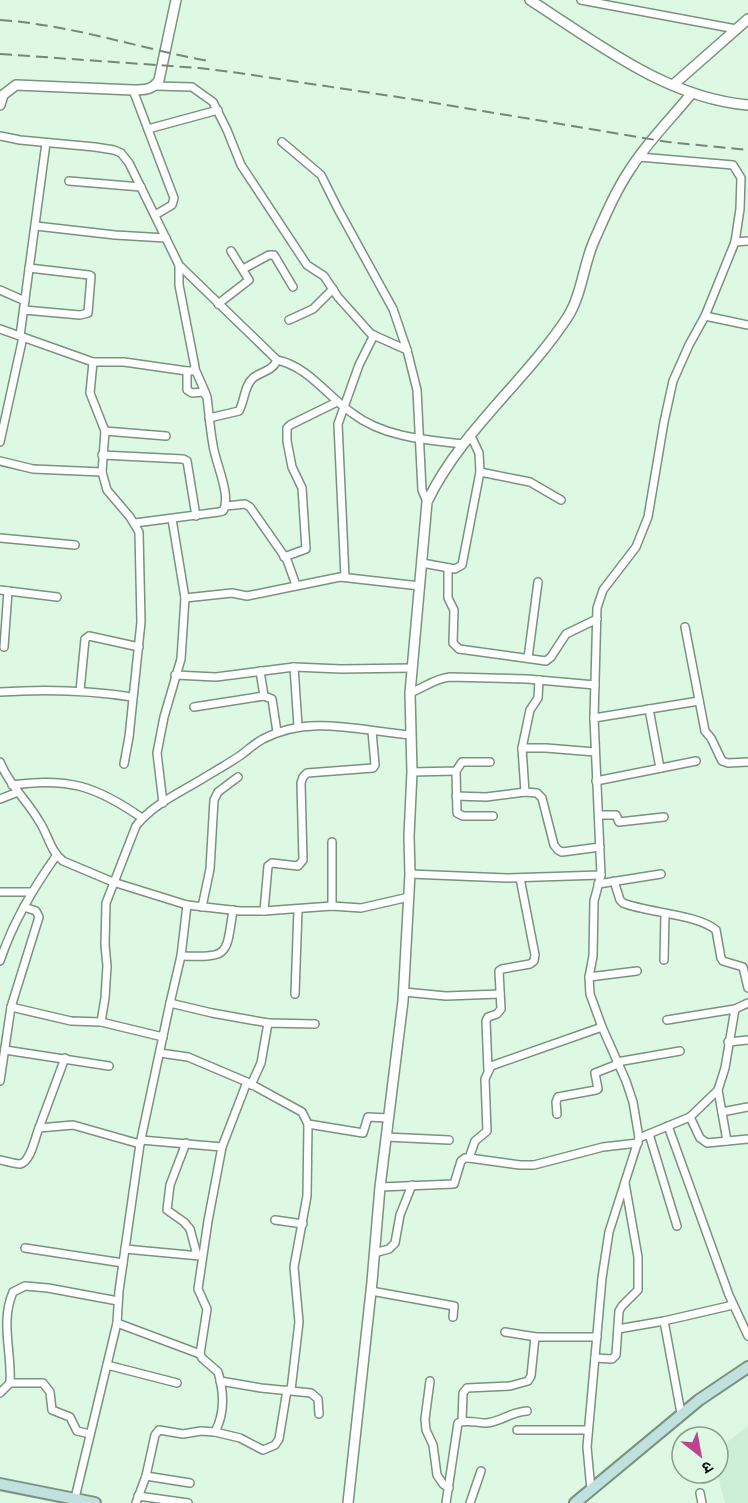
<svg xmlns="http://www.w3.org/2000/svg" width="748" height="1503" font-family="Karla,'Noto Sans Devanagari',sans-serif">
<rect width="100%" height="100%" fill="#ddf8e3"/>
<!-- built -->
<path fill="#ceefd5" d="M748,1426V1503H725L717,1473L718,1449Z"/>
<g fill="none" stroke-linecap="round" stroke-linejoin="round">
<defs>
<g id="minor">
<path d="M581,0L736,29"/>
<path d="M155,86L192,87L213,102L227,130L241,165L307,265L324,276L338,297L371,334L407,350"/>
<path d="M133,90L174,198L172,205L155,215"/>
<path d="M148,129L218,110"/>
<path d="M0,136L20,140L95,147L114,150L121,153L129,163L179,265L277,360C309,367 326,395 352,413C383,437 425,440 463,444"/>
<path d="M282,142L321,175L338,209L393,309L407,350L417,390L422,490L427,502"/>
<path d="M69,181L141,187"/>
<path d="M36,226L115,235L166,238"/>
<path d="M735,242L748,241"/>
<path d="M243,269L269,255H274L293,287"/>
<path d="M0,290L25,301"/>
<path d="M218,304L249,280L231,251"/>
<path d="M24,310L80,315L88,313L91,276L89,275L29,268"/>
<path d="M705,316L748,325"/>
<path d="M289,320L313,309L333,289"/>
<path d="M0,329L93,362H124L187,371H193L195,367L179,285V265"/>
<path d="M20,336L46,143"/>
<path d="M93,362L90,393L105,431L102,472L107,490L130,517L139,532L141,622L129,737L124,764"/>
<path d="M195,369L206,394"/>
<path d="M209,418L239,411C245,400 244,386 253,378C262,371 273,371 277,360"/>
<path d="M105,431L166,436"/>
<path d="M0,442L23,337"/>
<path d="M102,455L183,459L187,461L196,516"/>
<path d="M0,461L33,469L102,472"/>
<path d="M480,472L530,482L561,500"/>
<path d="M226,506L245,504L250,507L287,560L296,585"/>
<path d="M135,523L219,512L223,511C232,496 215,462 213,445C210,429 209,413 207,397L203,392L192,393L187,390V371"/>
<path d="M0,538L75,545"/>
<path d="M284,557L306,549L302,488L292,467L287,441V428L290,425L337,402"/>
<path d="M422,563L455,569L462,565L480,472L479,453L470,434"/>
<path d="M448,568V598L454,610L453,643L459,649L546,661L551,657L566,634L597,619"/>
<path d="M345,577L338,424L359,365L374,335"/>
<path d="M0,590L57,597"/>
<path d="M185,598L232,593L247,596L340,577L420,586"/>
<path d="M685,627L705,731L711,738L722,761L728,763L748,762"/>
<path d="M4,647L8,591"/>
<path d="M528,658L538,582"/>
<path d="M260,671L264,696"/>
<path d="M175,675L216,677L294,667"/>
<path d="M80,691L85,639L89,636L139,647"/>
<path d="M0,692C45,689 88,690 132,697"/>
<path d="M410,693C423,688 436,678 450,677L527,679L595,685"/>
<path d="M194,707L264,696L272,699L277,732"/>
<path d="M649,709L660,768"/>
<path d="M594,718L699,701"/>
<path d="M298,726L294,667L341,669L412,668"/>
<path d="M522,748H546L595,752"/>
<path d="M0,762C9,785 27,800 39,821C48,834 50,851 63,861L113,882L187,905L240,911H264L332,906L361,908L409,897"/>
<path d="M456,771L457,813L463,816H493"/>
<path d="M412,772L456,771L462,762H490"/>
<path d="M596,781L696,761"/>
<path d="M12,785C68,777 96,786 142,818"/>
<path d="M525,792L522,748L530,710L538,698L539,680"/>
<path d="M456,796L486,797L525,792L537,793L542,798L554,845L558,850L562,852L600,847"/>
<path d="M0,799L18,792"/>
<path d="M163,803L157,753L164,717L181,659L185,598L172,519"/>
<path d="M599,815H616L619,822L664,817"/>
<path d="M410,874L507,878L601,875L594,718L597,608L603,590L636,547L648,517L664,422L673,381L689,345L705,316L735,242L740,209L741,178L733,165L639,157"/>
<path d="M601,875L594,901L593,956L589,977L590,994L602,1027L626,1081L633,1102L639,1138L690,1117L700,1138L707,1143L748,1139"/>
<path d="M614,881L620,900L623,903C648,913 697,914 716,930L721,958L723,961L743,967L748,988"/>
<path d="M598,884L661,874"/>
<path d="M0,892H31"/>
<path d="M332,906V842"/>
<path d="M202,907L210,869L214,800L218,792L238,777"/>
<path d="M264,911L268,866L272,863L298,866L303,860L301,783L303,777L307,773L373,768L375,765L372,731"/>
<path d="M181,956C229,957 226,957 233,910"/>
<path d="M664,960L665,914"/>
<path d="M0,961C13,922 33,889 56,856"/>
<path d="M589,977L637,971"/>
<path d="M404,992L446,996L500,994"/>
<path d="M295,994L298,909"/>
<path d="M170,1003L212,1013L268,1023"/>
<path d="M11,1007L71,1021L101,1022L163,1037"/>
<path d="M667,1020L735,1009"/>
<path d="M101,1022L105,998L107,966L105,945L106,903L136,826C152,805 179,793 202,779C215,771 228,764 241,755C248,750 255,743 263,739C310,714 360,731 411,735"/>
<path d="M728,1042L748,1040"/>
<path d="M5,1050L109,1066"/>
<path d="M160,1053L188,1057L247,1082L302,1112L308,1124L363,1133L368,1117L388,1118"/>
<path d="M617,1062L680,1051"/>
<path d="M488,1070L486,1021L488,1017L497,1014L501,1009L499,971L502,969L530,964L534,961L535,955L520,878"/>
<path d="M0,1081L11,1007L39,917L36,911L24,907"/>
<path d="M251,1085L261,1063L268,1023L315,1024"/>
<path d="M718,1090L727,1141"/>
<path d="M722,1112L748,1107"/>
<path d="M557,1114L556,1102L558,1097L596,1090L598,1089L595,1073L618,1064"/>
<path d="M690,1117L718,1090L725,1068L735,1009L748,1003"/>
<path d="M668,1126L729,1295L748,1336"/>
<path d="M39,1128L65,1058"/>
<path d="M649,1134L677,1226"/>
<path d="M386,1137L449,1140"/>
<path d="M141,1140L222,1147"/>
<path d="M186,1143L170,1185L167,1210L184,1222L190,1229L197,1255"/>
<path d="M469,1158L520,1165H534L603,1147L638,1143"/>
<path d="M0,1160C6,1161 14,1164 20,1164C31,1162 35,1137 39,1128L73,1125L140,1144"/>
<path d="M380,1187L454,1184L461,1161L465,1158H469L475,1141L487,1131L485,1079L491,1066L602,1027"/>
<path d="M275,1220L303,1224"/>
<path d="M25,1248L123,1263"/>
<path d="M125,1249L200,1256"/>
<path d="M374,1253L389,1249L395,1243L400,1215L412,1185"/>
<path d="M371,1291L454,1306L453,1317"/>
<path d="M664,1321L681,1413"/>
<path d="M117,1323L200,1354"/>
<path d="M618,1329L664,1321L733,1305"/>
<path d="M505,1332L536,1337H597"/>
<path d="M595,1358L612,1359L616,1355L619,1311L622,1306L638,1290V1257L625,1183"/>
<path d="M107,1365L177,1383"/>
<path d="M220,1381L261,1388L311,1393L318,1399L319,1414"/>
<path d="M430,1381L425,1419L426,1430L433,1445L437,1475L443,1484L449,1488"/>
<path d="M10,1383H43L50,1392L52,1410L70,1417L77,1431L90,1434"/>
<path d="M291,1390L299,1322L294,1267L307,1196L308,1124"/>
<path d="M0,1393L10,1383C12,1352 0,1322 13,1292L25,1286L48,1288L118,1301"/>
<path d="M462,1421L463,1393L467,1388L510,1386L528,1381L531,1376L535,1337"/>
<path d="M517,1430H588"/>
<path d="M215,1432L240,1438L263,1450L275,1445L279,1439L287,1390"/>
<path d="M146,1476L190,1483"/>
<path d="M591,1490L587,1447L602,1278L609,1232L639,1138"/>
<path d="M700,1493L702,1503"/>
<path d="M138,1496L188,1503"/>
<path d="M75,1498L117,1323L119,1291L140,1144L170,1003L181,956L187,905"/>
<path d="M136,1503L146,1476L155,1435L159,1430L183,1434L201,1431L215,1432C225,1413 224,1392 218,1372L202,1358L200,1354L207,1309L198,1289L208,1221L222,1147L247,1082"/>
<path d="M446,1503L458,1423C467,1419 476,1423 486,1423C501,1422 510,1412 527,1411"/>
<path d="M470,1503L481,1471"/>
</g>
<g id="tertiary">
<path d="M530,0C597,43 666,98 748,105"/>
<path d="M673,85L748,19"/>
<path d="M0,105L3,95L16,85L133,90C144,90 153,90 159,80L176,0"/>
<path d="M348,1503L372,1282L380,1187L403,1001L410,874L409,836L412,772L410,693L427,502C461,431 524,383 567,318C582,295 583,266 594,241C605,216 616,190 631,168C648,141 672,118 691,94"/>
</g>
<g id="secondary">
<path d="M0,1484L95,1503"/>
<path d="M575,1503L699,1400L748,1367"/>
</g>
</defs>
<!-- minor casing -->
<use href="#minor" stroke="#7a927f" stroke-width="10"/>
<!-- tertiary casing -->
<use href="#tertiary" stroke="#7a927f" stroke-width="12"/>
<!-- secondary casing -->
<use href="#secondary" stroke="#7a927f" stroke-width="14"/>
<!-- minor -->
<use href="#minor" stroke="#fff" stroke-width="7"/>
<!-- tertiary -->
<use href="#tertiary" stroke="#fff" stroke-width="9"/>
<!-- secondary -->
<use href="#secondary" stroke="#c0e1de" stroke-width="10"/>
<!-- rail -->
<g stroke="#758779" stroke-width="2" stroke-dasharray="12 6" stroke-linecap="butt">
<path d="M0,20C72,25 138,48 208,61"/>
<path d="M0,54L199,68L239,73L411,99L668,142L748,150"/>
</g>
</g>
<!-- north arrow -->
<g transform="translate(700 1455) rotate(149)"><circle r="28" fill="#ddf8e3" stroke="#899d8d" stroke-width="1.5"/>
<path d="M0-4.5L10 22L0 15L-10 22Z" fill="#bf4290"/>
<text y="-9" font-size="16" font-weight="bold" text-anchor="middle" fill="#0b140d">उ</text>
</g>
</svg>
